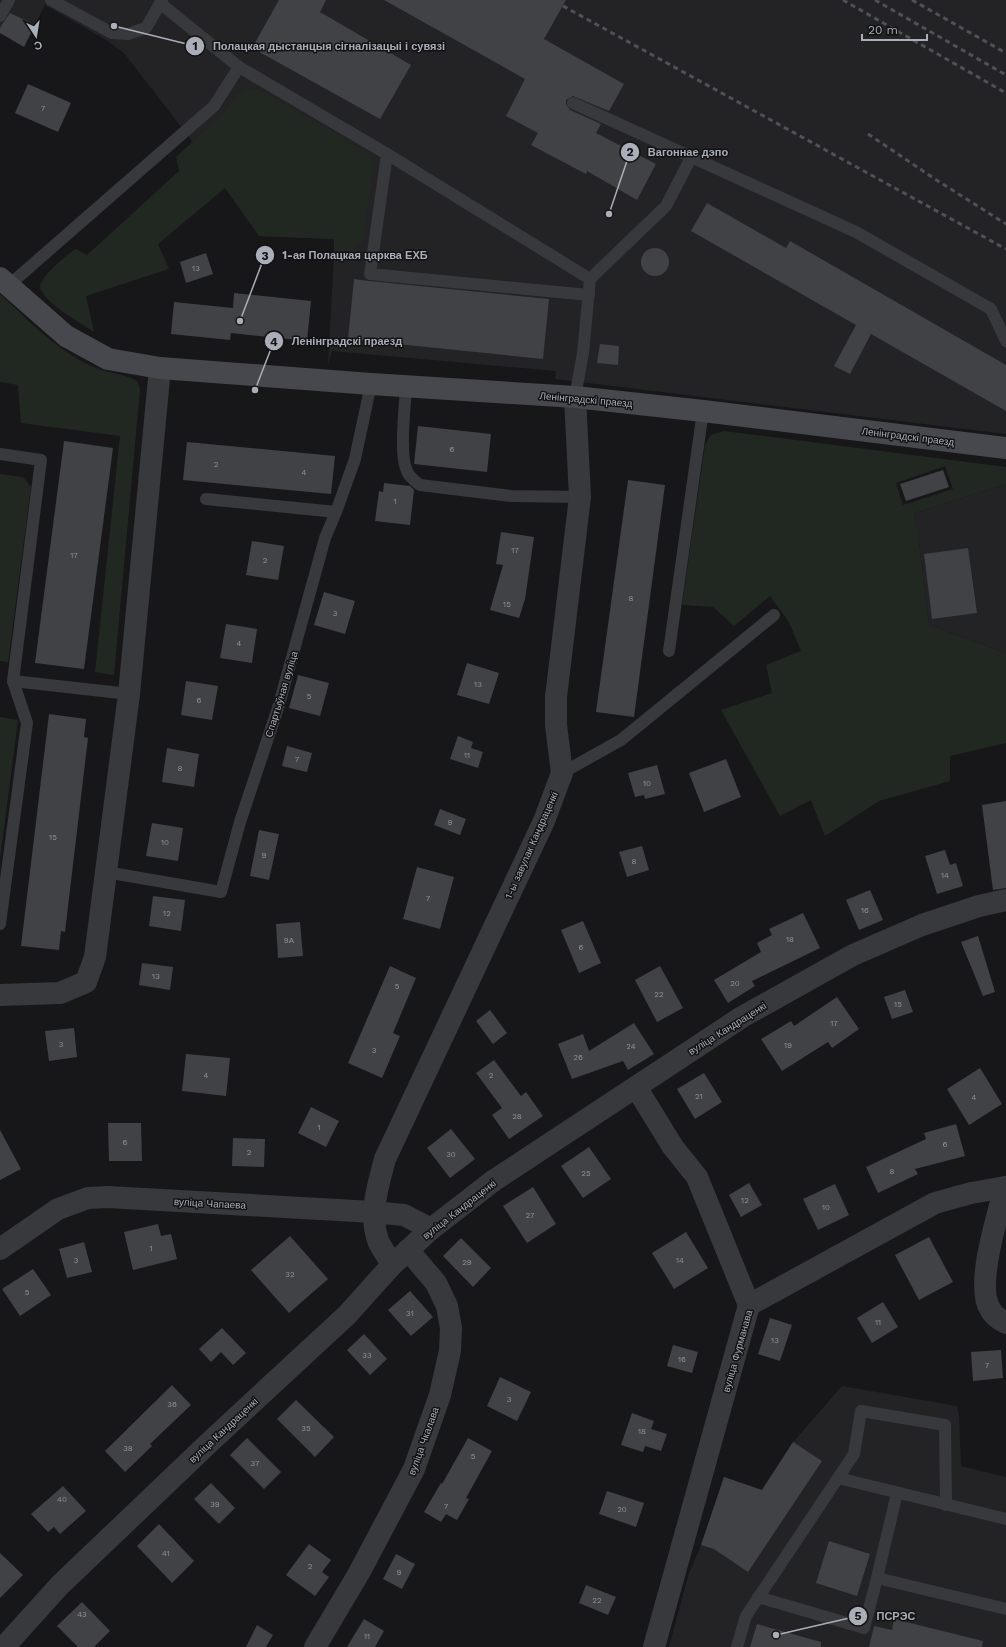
<svg xmlns="http://www.w3.org/2000/svg" width="1006" height="1647" font-family="'Work Sans',sans-serif">
<rect width="100%" height="100%" fill="#171719"/>
<!-- built -->
<g fill="#232326">
<path d="M0,0H1006V434L555,379L556,371L332,351L328,364L335,239L259,236L192,141L124,53L106,40L45,5L24,47L0,27Z"/>
<path d="M1006,484V653L929,625L918,534L914,513Z"/>
<path d="M842,1386L957,1406L959,1416L961,1466L1006,1477V1647H879L870,1645L869,1647H669L689,1573L701,1545L724,1477L735,1481L754,1501L793,1442Z"/>
</g>
<!-- green -->
<g fill="#212822" fill-rule="evenodd">
<path d="M248,89H258L364,150L371,157L373,166L363,240C354,252 349,254 334,254V239L259,236L225,188L158,244L169,269L86,296L94,332C79,322 44,303 40,287C41,276 66,255 76,249L87,255L179,171L176,157L223,114L237,95Z"/>
<path d="M0,294C28,320 55,349 91,366C106,373 123,373 137,381L140,389L114,675L95,672L120,436L21,423L18,385L0,382Z"/>
<path d="M724,431L1006,467V484L914,513L918,534L929,625L1006,653V743L950,756V781L879,801L825,836L811,800L780,816L721,710L772,693L766,665L801,651L789,622L770,596L734,626L713,607L682,605L705,445L711,435ZM945,466L953,489L903,505L896,483Z"/>
<path d="M0,474L23,477L31,487L8,662L0,661Z"/>
<path d="M0,717L18,720L0,859Z"/>
</g>
<!-- building -->
<g fill="#414246">
<path d="M279,0H326L320,12L411,65L380,119L252,48Z"/>
<path d="M384,0H566L544,39L624,84L609,111L573,96L566,100V104L570,110L601,124L596,133L656,164L637,200L587,171L586,174L531,145L538,133L506,116L525,79Z"/>
<path d="M10,13L35,25L24,47L0,33V28L3,23Z"/>
<path d="M28,84L71,103L58,132L15,113Z"/>
<path d="M707,203L786,248L790,241L1006,365V411L871,334L850,374L834,366L856,325L691,231Z"/>
<circle cx="655" cy="262" r="14"/>
<path d="M206,253L213,274L186,283L180,262Z"/>
<path d="M354,279L369,281L549,299L543,359L348,339Z"/>
<path d="M234,293L311,301L307,341L231,333L230,340L171,334L174,302L233,308Z"/>
<path d="M600,344L619,346L618,365L597,363Z"/>
<path d="M418,426L491,434L487,472L414,464Z"/>
<path d="M64,441L113,448L84,669L35,663Z"/>
<path d="M187,442L335,456L331,494L183,480Z"/>
<path d="M943,470L949,487L906,501L900,484Z"/>
<path d="M628,480L665,485L634,717L596,712Z"/>
<path d="M384,483L410,486L414,490L410,525L375,521L379,491L383,492Z"/>
<path d="M501,532L534,537L525,599L519,618L490,610L503,565L496,564Z"/>
<path d="M252,541L284,546L278,580L246,575Z"/>
<path d="M968,548L977,613L932,619L924,554Z"/>
<path d="M324,592L355,601L345,634L314,625Z"/>
<path d="M226,624L257,629L252,663L220,658Z"/>
<path d="M467,663L499,673L489,704L457,695Z"/>
<path d="M298,675L329,683L320,716L289,708Z"/>
<path d="M186,681L218,686L212,720L181,715Z"/>
<path d="M49,714L86,719L84,737L88,738L65,932L61,931L59,950L21,946Z"/>
<path d="M458,736L473,742L471,748L483,752L478,768L450,759Z"/>
<path d="M287,746L312,753L307,772L282,766Z"/>
<path d="M167,748L199,754L194,787L162,782Z"/>
<path d="M726,759L741,797L704,812L689,773Z"/>
<path d="M657,765L665,794L645,799L644,795L635,797L628,773Z"/>
<path d="M1006,801V888L993,890L982,805Z"/>
<path d="M440,809L466,819L460,835L434,825Z"/>
<path d="M152,823L183,828L178,861L146,856Z"/>
<path d="M259,830L279,834L269,880L250,876Z"/>
<path d="M642,846L649,870L627,877L619,852Z"/>
<path d="M945,850L950,865L956,863L963,886L937,894L925,856Z"/>
<path d="M417,867L454,877L440,929L403,919Z"/>
<path d="M870,890L883,920L859,930L846,900Z"/>
<path d="M153,896L185,900L181,931L149,926Z"/>
<path d="M803,913L820,948L752,981L755,986L728,1003L714,980L761,952L757,943L772,935L769,929Z"/>
<path d="M583,921L601,963L579,973L561,930Z"/>
<path d="M300,922L303,956L278,958L276,924Z"/>
<path d="M978,936L995,992L983,996L961,942Z"/>
<path d="M142,963L173,967L170,990L139,985Z"/>
<path d="M390,966L416,978L393,1033L400,1036L382,1078L348,1063Z"/>
<path d="M660,966L683,1008L657,1022L635,980Z"/>
<path d="M905,990L913,1012L892,1019L884,997Z"/>
<path d="M837,997L859,1029L832,1048L828,1042L782,1071L761,1039L791,1021L794,1026Z"/>
<path d="M490,1010L507,1033L493,1044L476,1021Z"/>
<path d="M634,1023L654,1054L628,1070L623,1061L572,1079L558,1044L583,1034L589,1051Z"/>
<path d="M74,1028L77,1057L49,1061L45,1031Z"/>
<path d="M186,1054L230,1058L226,1096L182,1091Z"/>
<path d="M494,1060L521,1096L526,1092L543,1116L509,1139L492,1115L502,1108L476,1073Z"/>
<path d="M980,1068L1002,1104L969,1125L947,1089Z"/>
<path d="M704,1073L722,1102L695,1119L677,1089Z"/>
<path d="M311,1107L339,1121L326,1147L298,1133Z"/>
<path d="M108,1123H141L142,1161H109Z"/>
<path d="M956,1124L965,1156L915,1169L918,1174L878,1193L866,1167L926,1139L924,1133Z"/>
<path d="M451,1129L475,1159L450,1178L427,1148Z"/>
<path d="M0,1130L21,1169L0,1180Z"/>
<path d="M233,1138L265,1139L264,1167L232,1166Z"/>
<path d="M589,1147L611,1179L583,1198L561,1166Z"/>
<path d="M749,1183L762,1205L741,1217L729,1195Z"/>
<path d="M835,1184L849,1215L818,1230L803,1199Z"/>
<path d="M533,1187L556,1224L527,1243L503,1206Z"/>
<path d="M158,1224L161,1236L171,1234L177,1259L133,1270L124,1232Z"/>
<path d="M686,1232L708,1268L674,1289L652,1253Z"/>
<path d="M290,1236L328,1279L289,1313L251,1270Z"/>
<path d="M929,1237L953,1282L919,1300L895,1255Z"/>
<path d="M461,1238L491,1268L473,1287L443,1256Z"/>
<path d="M84,1242L92,1272L67,1278L59,1249Z"/>
<path d="M33,1269L51,1295L20,1316L2,1289Z"/>
<path d="M410,1291L433,1317L411,1336L388,1310Z"/>
<path d="M883,1302L898,1327L872,1343L857,1318Z"/>
<path d="M770,1318L792,1325L780,1361L758,1354Z"/>
<path d="M222,1328L246,1353L233,1365L221,1352L211,1362L199,1349Z"/>
<path d="M364,1334L387,1359L370,1375L347,1350Z"/>
<path d="M673,1345L698,1352L692,1373L667,1366Z"/>
<path d="M1001,1350L1003,1378L973,1381L971,1352Z"/>
<path d="M500,1377L531,1392L517,1421L487,1406Z"/>
<path d="M172,1385L191,1405L150,1444L152,1446L125,1472L105,1451Z"/>
<path d="M296,1400L334,1437L315,1457L277,1419Z"/>
<path d="M632,1413L654,1421L651,1429L667,1434L661,1451L645,1446L643,1452L621,1445Z"/>
<path d="M247,1438L281,1472L264,1489L230,1455Z"/>
<path d="M468,1438L492,1451L466,1498L469,1499L457,1520L446,1514L441,1522L424,1512L441,1483L442,1484Z"/>
<path d="M793,1442L822,1461L748,1572L714,1549L701,1545L724,1477L762,1490Z"/>
<path d="M211,1483L235,1508L219,1524L194,1499Z"/>
<path d="M63,1486L86,1511L60,1534L54,1527L48,1532L31,1514Z"/>
<path d="M607,1491L644,1503L636,1527L599,1514Z"/>
<path d="M159,1524L194,1561L172,1583L137,1546Z"/>
<path d="M829,1541L870,1554L857,1596L816,1583Z"/>
<path d="M309,1544L331,1560L322,1572L329,1577L315,1596L286,1575Z"/>
<path d="M0,1553L23,1575L0,1598Z"/>
<path d="M396,1554L415,1564L402,1589L383,1579Z"/>
<path d="M586,1585L616,1597L608,1615L579,1603Z"/>
<path d="M82,1602L110,1631L94,1647H78L57,1626Z"/>
<path d="M364,1619L384,1631L375,1647H347Z"/>
<path d="M894,1619L983,1641L982,1647H869L874,1626L892,1630Z"/>
<path d="M757,1624L821,1642V1647H750Z"/>
<path d="M257,1625L273,1635L266,1647H246Z"/>
</g>
<g fill="none" stroke-linecap="round" stroke-linejoin="round">
<!-- lane -->
<g stroke="#38393d" stroke-width="12">
<path d="M51,0L112,33L128,34L146,28L162,0"/>
<path d="M160,3L239,67L387,154L590,279L583,353L575,397"/>
<path d="M0,16L9,0"/>
<path d="M573,103L856,232L991,309L1006,341"/>
<path d="M387,154L370,274L589,295"/>
<path d="M590,279L666,206L692,156"/>
<path d="M8,286L214,106L239,67"/>
<path d="M406,387C405,407 399,455 407,471C409,477 415,481 420,485L511,496L580,497"/>
<path d="M0,454L41,460L13,681L129,694"/>
<path d="M206,499L336,512"/>
<path d="M669,651L703,411"/>
<path d="M562,773L621,740L774,615"/>
<path d="M106,872L221,892L240,822L278,708L325,538L336,512L355,459L371,384"/>
<path d="M0,924L27,723L13,681"/>
<path d="M838,1478L854,1454L861,1411L945,1425L946,1505"/>
<path d="M897,1493L877,1578L1006,1609"/>
<path d="M758,1597L864,1628L877,1578"/>
<path d="M737,1647L746,1616L838,1478L1006,1519"/>
</g>
<!-- street -->
<g stroke="#38393d" stroke-width="22">
<path d="M0,995L60,993L86,982L95,957L129,694L160,368"/>
<path d="M636,1087L673,1147L697,1177L749,1305"/>
<path d="M1005,1187C998,1215 975,1285 990,1309C993,1315 1000,1320 1006,1323"/>
<path d="M0,1249L58,1209L88,1198L108,1197L373,1212L404,1215L431,1229"/>
<path d="M392,1265C388,1257 383,1250 379,1243C368,1215 378,1186 385,1159L544,821L562,773L556,725V697L580,497L575,397"/>
<path d="M4,1647L60,1585L212,1440L347,1315L392,1265L431,1229L493,1181L742,1017L853,955L922,925L979,906L1006,900"/>
<path d="M315,1647L359,1573L414,1469L440,1395L450,1351L451,1328L447,1306L436,1283L408,1250"/>
<path d="M654,1647L749,1305L935,1203L971,1193L1006,1187"/>
</g>
<!-- secondary -->
<path stroke="#46484d" stroke-width="22" d="M0,278L66,336L108,359L160,368L371,384L575,397L703,411L1006,448"/>
<!-- rail -->
<g stroke="#4f5156" stroke-width="3" stroke-dasharray="5 4" stroke-linecap="butt">
<path d="M843,0L1006,93"/>
<path d="M875,0L1006,75"/>
<path d="M912,0L1006,53"/>
<path d="M563,6L1006,249"/>
<path d="M868,134L938,181L1006,224"/>
</g>
</g>
<g text-anchor="middle" stroke-width="3" stroke-linejoin="round" paint-order="stroke">
<!-- number labels -->
<g font-size="8" fill="#8f939c">
<text x="43" y="111">7</text>
<text x="196" y="271">13</text>
<text x="452" y="452">6</text>
<text x="216" y="467">2</text>
<text x="304" y="475">4</text>
<text x="395" y="504">1</text>
<text x="515" y="553">17</text>
<text x="74" y="558">17</text>
<text x="265" y="563">2</text>
<text x="631" y="601">8</text>
<text x="507" y="607">15</text>
<text x="335" y="616">3</text>
<text x="239" y="646">4</text>
<text x="478" y="687">13</text>
<text x="309" y="699">5</text>
<text x="199" y="703">6</text>
<text x="467" y="758">11</text>
<text x="297" y="762">7</text>
<text x="180" y="771">8</text>
<text x="647" y="786">10</text>
<text x="450" y="825">9</text>
<text x="53" y="840">15</text>
<text x="165" y="845">10</text>
<text x="264" y="858">9</text>
<text x="634" y="864">8</text>
<text x="945" y="878">14</text>
<text x="428" y="901">7</text>
<text x="865" y="913">16</text>
<text x="167" y="916">12</text>
<text x="790" y="942">18</text>
<text x="289" y="943">9А</text>
<text x="581" y="950">6</text>
<text x="156" y="979">13</text>
<text x="735" y="986">20</text>
<text x="397" y="989">5</text>
<text x="659" y="997">22</text>
<text x="898" y="1007">15</text>
<text x="834" y="1026">17</text>
<text x="61" y="1047">3</text>
<text x="788" y="1048">19</text>
<text x="631" y="1049">24</text>
<text x="374" y="1053">3</text>
<text x="578" y="1060">26</text>
<text x="206" y="1078">4</text>
<text x="491" y="1078">2</text>
<text x="699" y="1099">21</text>
<text x="974" y="1100">4</text>
<text x="517" y="1119">28</text>
<text x="319" y="1130">1</text>
<text x="125" y="1145">6</text>
<text x="945" y="1147">6</text>
<text x="249" y="1155">2</text>
<text x="451" y="1157">30</text>
<text x="892" y="1174">8</text>
<text x="586" y="1176">25</text>
<text x="745" y="1203">12</text>
<text x="826" y="1210">10</text>
<text x="530" y="1218">27</text>
<text x="151" y="1251">1</text>
<text x="76" y="1263">3</text>
<text x="680" y="1263">14</text>
<text x="467" y="1265">29</text>
<text x="290" y="1277">32</text>
<text x="27" y="1295">5</text>
<text x="410" y="1316">31</text>
<text x="878" y="1325">11</text>
<text x="775" y="1343">13</text>
<text x="367" y="1358">33</text>
<text x="682" y="1362">16</text>
<text x="987" y="1368">7</text>
<text x="509" y="1402">3</text>
<text x="172" y="1407">36</text>
<text x="306" y="1431">35</text>
<text x="642" y="1434">18</text>
<text x="128" y="1451">38</text>
<text x="473" y="1459">5</text>
<text x="255" y="1466">37</text>
<text x="62" y="1502">40</text>
<text x="215" y="1507">39</text>
<text x="446" y="1509">7</text>
<text x="622" y="1512">20</text>
<text x="166" y="1556">41</text>
<text x="310" y="1569">2</text>
<text x="399" y="1575">9</text>
<text x="597" y="1603">22</text>
<text x="82" y="1617">43</text>
<text x="367" y="1639">11</text>
</g>
<!-- street labels -->
<g font-size="10" fill="#a9aeb8" stroke="#121214">
<text transform="translate(586 399) rotate(5)" y="4">Ленінградскі праезд</text>
<text transform="translate(908 436) rotate(7)" y="4">Ленінградскі праезд</text>
<text transform="translate(281 694) rotate(-73)" y="4">Спартыўная вуліца</text>
<text transform="translate(531 845) rotate(-66)" y="4">1-ы завулак Кандраценкі</text>
<text transform="translate(727 1028) rotate(-32)" y="4">вуліца Кандраценкі</text>
<text transform="translate(210 1203) rotate(3)" y="4">вуліца Чапаева</text>
<text transform="translate(459 1209) rotate(-38)" y="4">вуліца Кандраценкі</text>
<text transform="translate(737 1351) rotate(-74)" y="4">вуліца Фурманава</text>
<text transform="translate(223 1430) rotate(-43)" y="4">вуліца Кандраценкі</text>
<text transform="translate(423 1441) rotate(-70)" y="4">вуліца Чкалава</text>
</g>
</g>
<!-- callouts -->
<path fill="none" stroke="#a9aeb8" stroke-width="1.5" d="M114 26L195 46M609 214L630 152M240 321L265 255M255 390L274 341M776 1635L858 1616"/>
<g fill="#a9aeb8" stroke="#121214" stroke-width="1.5">
<circle cx="114" cy="26" r="4"/>
<circle cx="609" cy="214" r="4"/>
<circle cx="240" cy="321" r="4"/>
<circle cx="255" cy="390" r="4"/>
<circle cx="776" cy="1635" r="4"/>
<circle cx="195" cy="46" r="10"/>
<circle cx="630" cy="152" r="10"/>
<circle cx="265" cy="255" r="10"/>
<circle cx="274" cy="341" r="10"/>
<circle cx="858" cy="1616" r="10"/>
</g>
<g font-size="12" text-anchor="middle" font-weight="bold" fill="#111">
<text x="195" y="50">1</text>
<text x="630" y="156">2</text>
<text x="265" y="260">3</text>
<text x="274" y="346">4</text>
<text x="858" y="1620">5</text>
</g>
<g font-size="11" text-anchor="middle" font-weight="bold" fill="#a9aeb8" stroke="#121214" stroke-width="3" stroke-linejoin="round" paint-order="stroke">
<text x="329" y="50">Полацкая дыстанцыя сігналізацыі і сувязі</text>
<text x="688" y="156">Вагоннае дэпо</text>
<text x="355" y="259">1-ая Полацкая царква ЕХБ</text>
<text x="347" y="345">Ленінградскі праезд</text>
<text x="896" y="1620">ПСРЭС</text>
</g>
<!-- north arrow -->
<g transform="translate(36 36) rotate(168)" stroke="#121214" stroke-width="3" paint-order="stroke">
<path d="M0-3L7 15L0 10L-7 15Z" fill="#a9aeb8"/>
<text y="-6" font-size="11" font-weight="bold" text-anchor="middle" fill="#a9aeb8">С</text>
</g>
<!-- scale -->
<path d="M862 34v6h65v-6" fill="none" stroke="#a9aeb8" stroke-width="2"/>
<text x="868" y="34" font-size="12" fill="#a9aeb8" stroke="#121214" stroke-width="3" paint-order="stroke">20 m</text>
</svg>
